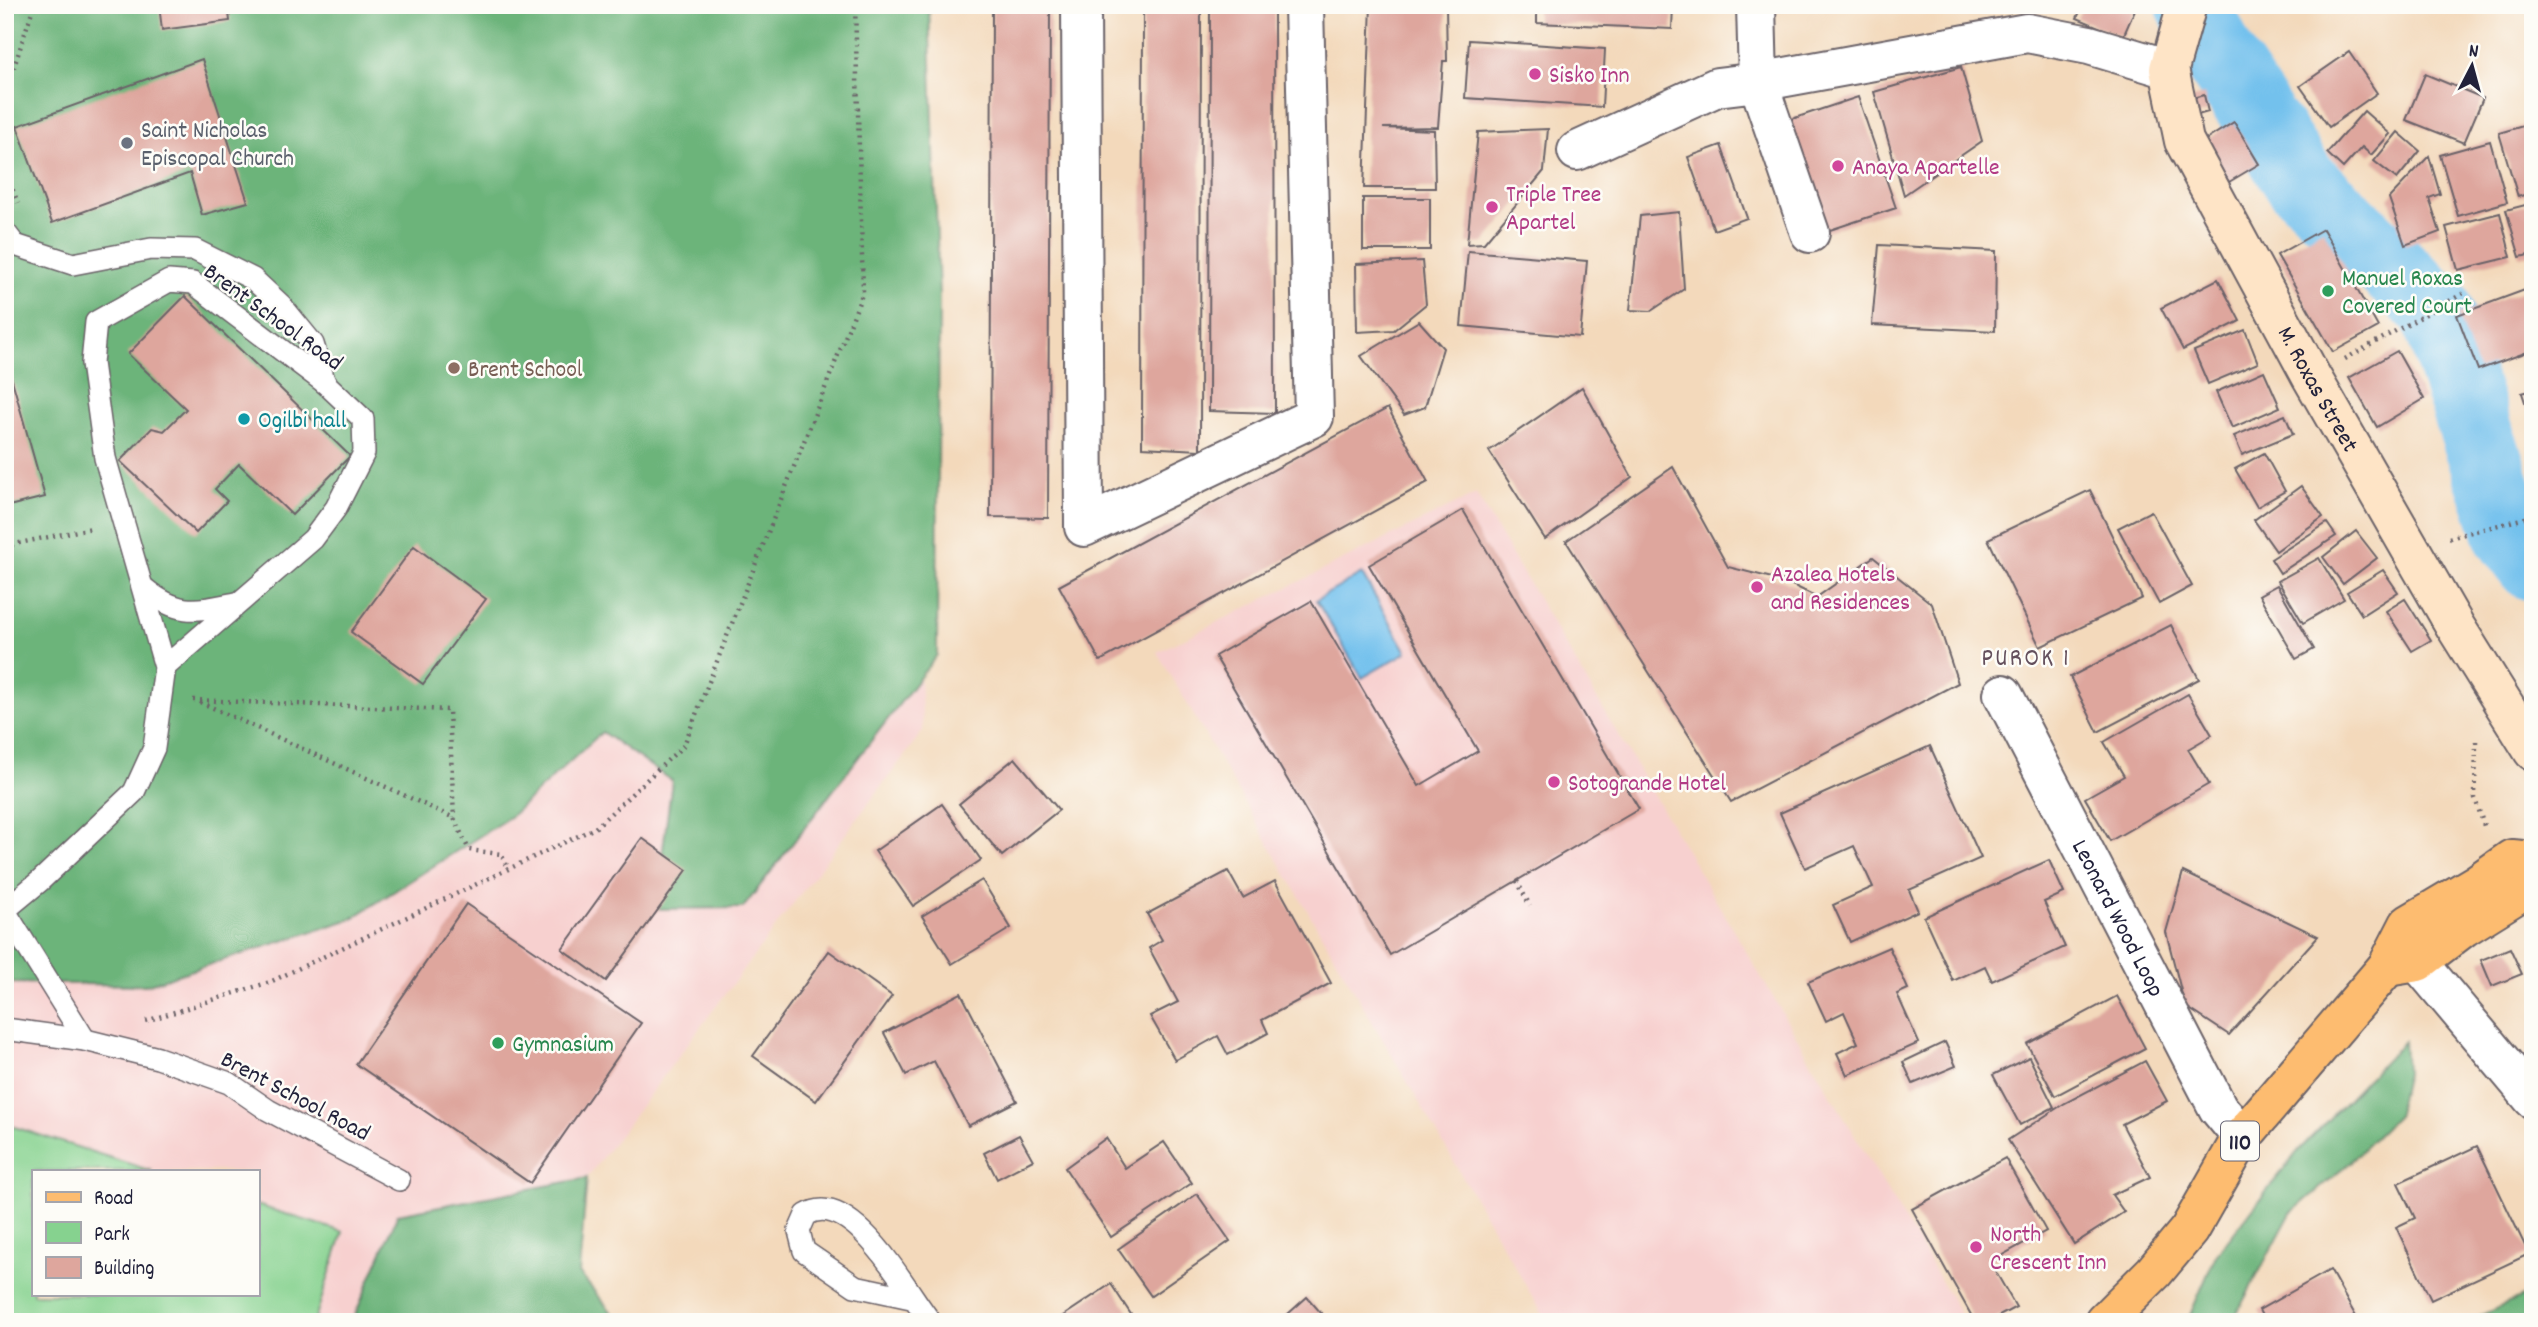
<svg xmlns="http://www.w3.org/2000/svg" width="2538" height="1327" font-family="Dekko,sans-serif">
<rect width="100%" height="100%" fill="#fdfcf7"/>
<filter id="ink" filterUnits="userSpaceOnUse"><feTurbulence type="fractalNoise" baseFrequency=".0143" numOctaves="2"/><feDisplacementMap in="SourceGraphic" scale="14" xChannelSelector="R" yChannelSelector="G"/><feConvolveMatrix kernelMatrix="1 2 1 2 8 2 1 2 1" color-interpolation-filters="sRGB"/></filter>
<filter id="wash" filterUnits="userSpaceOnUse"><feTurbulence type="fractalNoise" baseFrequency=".00686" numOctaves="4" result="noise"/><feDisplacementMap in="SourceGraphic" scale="28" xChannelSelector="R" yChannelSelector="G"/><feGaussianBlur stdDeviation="1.57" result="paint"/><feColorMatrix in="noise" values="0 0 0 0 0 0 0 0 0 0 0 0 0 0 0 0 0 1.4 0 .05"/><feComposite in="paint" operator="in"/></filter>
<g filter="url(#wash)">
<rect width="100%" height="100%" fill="#f3d9bb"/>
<!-- built -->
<g fill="#f7d0cf" fill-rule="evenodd">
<path d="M5,5H884L923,731L587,1178L398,1214L352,1322H5ZM33,1171H257V1294H33Z"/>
<path d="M1476,494L1965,1322H1547L1157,652Z"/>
</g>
<!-- green -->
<path fill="#86d28f" stroke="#547a65" stroke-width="2" d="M5,1124L152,1171H33V1294H257V1205L343,1232L314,1322H5Z"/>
<!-- forest -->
<g fill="#6cb47a" stroke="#476b5a" stroke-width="2">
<path d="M5,5H929L939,296L937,655L743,908L655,909L672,781L602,732L511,816L351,919L146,985L5,983Z"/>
<path d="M2404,1041L2406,1072L2396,1117L2347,1165L2291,1213L2232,1322H2187L2215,1257L2299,1150Z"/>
<path d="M587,1178L579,1273L620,1322H352L398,1214Z"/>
<path d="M2533,1292V1322H2466Z"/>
</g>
<!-- water -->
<path fill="#73c1ed" stroke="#4a7294" stroke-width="2" d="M1362,574L1407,652L1362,678L1316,600Z"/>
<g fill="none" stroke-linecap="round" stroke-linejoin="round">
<!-- river -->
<path stroke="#73c1ed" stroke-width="74" d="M2193,5L2219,58L2300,180L2436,310L2510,533L2533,564"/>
</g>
<g id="blocks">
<!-- building -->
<g fill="#dea69d">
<path d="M159,5H228L230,21L162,30Z"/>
<path d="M992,5H1050L1048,518L990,517Z"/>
<path d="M1143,5H1201L1200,450L1142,447Z"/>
<path d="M1210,5H1274L1275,413L1209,411Z"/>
<path d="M1371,5H1446L1447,61H1443L1438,127L1383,128L1434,130L1435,188H1364Z"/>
<path d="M1537,5H1673L1672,29L1537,23Z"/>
<path d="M2083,5H2137L2123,37L2077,18Z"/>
<path d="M1469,40L1605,49L1602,107L1465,98Z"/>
<path d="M2349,52L2377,93L2329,127L2300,86Z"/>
<path d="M202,59L248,202L202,215L190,173L52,223L17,126Z"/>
<path d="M1961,67L1982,141L1904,195L1874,92Z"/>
<path d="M2425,74L2483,98L2464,143L2406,120Z"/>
<path d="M2204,95L2208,112L2194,116L2190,99Z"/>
<path d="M1858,97L1896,208L1818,234L1780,123Z"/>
<path d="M2364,111L2390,134L2371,155L2362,147L2343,168L2327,153Z"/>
<path d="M2234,122L2259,164L2229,182L2204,141Z"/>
<path d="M2533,123V192L2518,197L2499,133Z"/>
<path d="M1548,129L1544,171L1484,243L1467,244L1478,132Z"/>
<path d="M2398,132L2420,151L2397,179L2374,161Z"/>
<path d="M2490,141L2507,202L2458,216L2440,155Z"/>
<path d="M1721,145L1747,218L1714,230L1688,157Z"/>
<path d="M2429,156L2440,194L2429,198L2440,232L2405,245L2389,198Z"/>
<rect x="1363" y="198" width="67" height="52"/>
<path d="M2533,203V254L2520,257L2506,210Z"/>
<path d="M1679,212L1684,289L1651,311L1630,310L1640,216Z"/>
<path d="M2500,213L2511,257L2458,270L2446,227Z"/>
<path d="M2323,229L2378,327L2333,352L2277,255Z"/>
<path d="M1879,245L1996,251L1995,331L1872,325Z"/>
<path d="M1468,251L1587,261L1580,337L1461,326Z"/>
<path d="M1422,261L1426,304L1394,330L1357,332L1356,264Z"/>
<path d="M2218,279L2240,321L2183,350L2161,308Z"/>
<path d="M2533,287V350L2478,370L2457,315Z"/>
<path d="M185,296L350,456L292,515L239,464L215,489L227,501L196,533L120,461L152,428L164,431L186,409L128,354Z"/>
<path d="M1419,321L1443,348L1425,407L1404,415L1361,356Z"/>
<path d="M2245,330L2258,363L2208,384L2194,351Z"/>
<path d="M2397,351L2424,399L2377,427L2349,378Z"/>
<path d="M5,355L45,497L5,507Z"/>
<path d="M2264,371L2280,407L2232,428L2216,392Z"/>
<path d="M1582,387L1632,477L1545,539L1489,451Z"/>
<path d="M2533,390V423H2532L2522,393Z"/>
<path d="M1388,408L1428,482L1100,661L1059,586Z"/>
<path d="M2285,415L2293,434L2242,455L2234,436Z"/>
<path d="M2264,453L2285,491L2257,507L2235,469Z"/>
<path d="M1673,467L1728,567L1784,581L1817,597L1873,557L1932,604L1958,683L1731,802L1566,541Z"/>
<path d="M2301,486L2323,517L2276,551L2254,520Z"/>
<path d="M2090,490L2142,598L2040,647L1988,539Z"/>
<path d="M1463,510L1639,809L1390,955L1215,656L1311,601L1419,786L1478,751L1369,565Z"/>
<path d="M2151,511L2192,586L2159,604L2118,528Z"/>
<path d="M2327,523L2336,536L2280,573L2271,559Z"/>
<path d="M2356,531L2377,558L2343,584L2323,557Z"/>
<path d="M414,546L486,599L423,684L351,632Z"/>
<path d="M2319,558L2344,599L2303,623L2278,581Z"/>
<path d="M2383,570L2398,592L2362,615L2347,592Z"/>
<path d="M2277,585L2314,649L2296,659L2259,595Z"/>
<path d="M2405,599L2431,640L2412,651L2386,611Z"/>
<path d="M2171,625L2199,679L2098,732L2070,677Z"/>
<path d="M2188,694L2212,735L2188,749L2209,784L2110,841L2085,798L2124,776L2104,742Z"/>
<path d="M1930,746L1981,858L1909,890L1918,911L1850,942L1833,905L1873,887L1854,846L1805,868L1780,813Z"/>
<path d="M1015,758L1059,810L1002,856L959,804Z"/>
<path d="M942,804L981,860L913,906L875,851Z"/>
<path d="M642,838L687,870L606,981L562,949Z"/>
<path d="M2049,860L2064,893L2044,902L2065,947L1992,981L1985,966L1953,981L1924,917Z"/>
<path d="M1228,871L1243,898L1275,881L1331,983L1262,1020L1268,1033L1228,1055L1218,1036L1175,1060L1150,1016L1178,1002L1149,948L1162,940L1147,914Z"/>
<path d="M2183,872L2318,936L2229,1035L2185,1006L2166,932Z"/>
<path d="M982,880L1011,928L952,964L922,916Z"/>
<path d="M466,904L641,1023L530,1183L356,1064Z"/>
<path d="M1889,947L1908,989L1897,994L1919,1043L1847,1075L1837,1053L1858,1043L1844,1012L1826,1021L1808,982Z"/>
<path d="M2510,948L2522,974L2492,986L2481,960Z"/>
<path d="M829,951L892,996L816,1101L753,1056Z"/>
<path d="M961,993L1017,1101L968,1126L934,1061L906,1075L884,1033Z"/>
<path d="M2117,996L2145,1048L2055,1096L2027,1044Z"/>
<path d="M1945,1042L1956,1066L1913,1084L1903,1062Z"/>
<path d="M2029,1057L2054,1107L2020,1125L1993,1075Z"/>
<path d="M2145,1061L2167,1101L2122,1124L2150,1177L2112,1195L2124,1212L2074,1244L2008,1140L2065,1103Z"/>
<path d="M1019,1135L1033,1160L997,1179L984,1153Z"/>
<path d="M1106,1138L1125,1168L1164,1142L1192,1183L1111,1237L1065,1168Z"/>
<path d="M2477,1146L2529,1254L2431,1300L2396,1227L2415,1218L2398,1183Z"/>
<path d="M2005,1158L2046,1231L1990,1262L2016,1307L1988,1322H1975L1912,1209Z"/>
<path d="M1197,1194L1230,1241L1151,1296L1118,1249Z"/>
<path d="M2330,1270L2359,1322H2265L2259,1310Z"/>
<path d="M1111,1284L1136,1322H1054Z"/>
<path d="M1307,1297L1329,1322H1279Z"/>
</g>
</g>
</g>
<g filter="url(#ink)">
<use href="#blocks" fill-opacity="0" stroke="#6b6268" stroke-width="2"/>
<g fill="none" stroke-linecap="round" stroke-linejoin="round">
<defs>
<g id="lane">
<path d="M5,232L15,245L73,264L151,249L195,250L253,279L281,305L313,344L325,383"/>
<path d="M144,588C178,616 195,611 236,603"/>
<path d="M5,910L40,881L134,792L154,748L165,667L313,539L336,508L364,453L363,419L325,383L193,283L169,281L96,322L92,363L105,458L165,667"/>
<path d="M5,911L85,1040"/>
<path d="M5,1029L85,1040L158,1058L229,1083L268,1110L399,1180"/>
<path d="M911,1298L855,1286L804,1251L799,1231L806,1215C852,1186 909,1296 931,1322"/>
</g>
<g id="street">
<path d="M1081,5L1084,527L1314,417L1304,5"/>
<path d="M1756,5L1758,82L2027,33L2089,45L2169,69"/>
<path d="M1577,151L1717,87L1758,82L1810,233"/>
<path id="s1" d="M2003,694L2218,1108L2242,1137"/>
<path d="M2418,962L2533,1099"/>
</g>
<g id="secondary">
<path id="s2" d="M2187,5L2169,69L2184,141L2311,376L2455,626L2533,751"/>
</g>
<g id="primary">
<path d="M2387,967L2418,962L2464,927L2533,884"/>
<path d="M2104,1322L2154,1272L2189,1230L2242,1137L2387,967L2409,924L2478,883L2512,859L2533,861"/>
</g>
</defs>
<!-- lane casing -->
<use href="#lane" stroke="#6b6268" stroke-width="24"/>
<!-- street casing -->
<use href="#street" stroke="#6b6268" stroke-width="42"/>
<!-- secondary casing -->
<use href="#secondary" stroke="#6b6268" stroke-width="42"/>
<!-- primary casing -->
<use href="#primary" stroke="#6b6268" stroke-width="42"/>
<!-- path -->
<g stroke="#6b6268" stroke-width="4.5" stroke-dasharray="2 5" stroke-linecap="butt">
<path d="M5,95L34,5"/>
<path d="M5,170L18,203"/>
<path d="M2345,359L2464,293"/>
<path d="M2449,538L2533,516"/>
<path d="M5,546L92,528"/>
<path d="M193,700L449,710L454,818"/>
<path d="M200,702L454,818L469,850L501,854L509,869"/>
<path d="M2476,741L2475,798L2485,829"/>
<path d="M1517,881L1530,906"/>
<path d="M146,1021L270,982L595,828L684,745L863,292L855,5"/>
</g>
<!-- lane -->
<use href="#lane" stroke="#fff" stroke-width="21"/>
<!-- street -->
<use href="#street" stroke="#fff" stroke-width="38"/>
<!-- secondary -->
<use href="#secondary" stroke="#fee4c6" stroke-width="38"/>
<!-- primary -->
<use href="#primary" stroke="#fdbc70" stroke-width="38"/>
</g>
</g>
<!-- markers -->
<g fill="#d1479c" stroke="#fdfcf7" stroke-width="2.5">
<circle cx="1535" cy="74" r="7"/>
<circle cx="1838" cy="166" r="7"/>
<circle cx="1492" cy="207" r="7"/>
<circle cx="1757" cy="587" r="7"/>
<circle cx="1554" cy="782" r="7"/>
<circle cx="1976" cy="1247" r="7"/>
</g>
<circle fill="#6b7280" stroke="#fdfcf7" stroke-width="2.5" cx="127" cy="143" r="7"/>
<g fill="#2e9e5b" stroke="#fdfcf7" stroke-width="2.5">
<circle cx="2328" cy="291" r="7"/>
<circle cx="498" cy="1043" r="7"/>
</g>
<circle fill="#8d6e63" stroke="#fdfcf7" stroke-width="2.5" cx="454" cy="368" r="7"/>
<circle fill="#0f9aa8" stroke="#fdfcf7" stroke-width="2.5" cx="244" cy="419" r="7"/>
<g text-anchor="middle" stroke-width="5" stroke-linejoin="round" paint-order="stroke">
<!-- shield labels -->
<rect fill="#fdfcf7" stroke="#646373" stroke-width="2" x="2221" y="1121.5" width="38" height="39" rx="5"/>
<g font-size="23" font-weight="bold" fill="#22223b">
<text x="2240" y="1149">110</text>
</g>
<!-- hotel labels -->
<g font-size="24" fill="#b23c85" stroke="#fdfcf7" text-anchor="start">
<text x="1549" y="82">Sisko Inn</text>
<text x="1852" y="174">Anaya Apartelle</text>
<text x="1506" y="201">Triple Tree<tspan x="1506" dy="28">Apartel</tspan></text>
<text x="1771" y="581">Azalea Hotels<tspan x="1771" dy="28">and Residences</tspan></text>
<text x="1568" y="790">Sotogrande Hotel</text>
<text x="1990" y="1241">North<tspan x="1990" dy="28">Crescent Inn</tspan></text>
</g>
<!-- worship labels -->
<g font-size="24" fill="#5b616d" stroke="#fdfcf7" text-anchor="start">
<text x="141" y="137">Saint Nicholas<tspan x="141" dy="28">Episcopal Church</tspan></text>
</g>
<!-- leisure labels -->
<g font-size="24" fill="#27864d" stroke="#fdfcf7" text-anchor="start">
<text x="2342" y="285">Manuel Roxas<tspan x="2342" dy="28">Covered Court</tspan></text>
<text x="512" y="1051">Gymnasium</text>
</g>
<!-- street labels -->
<g font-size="24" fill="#22223b" stroke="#fdfcf7">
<text transform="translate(274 316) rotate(36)" y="8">Brent School Road</text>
<text dy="8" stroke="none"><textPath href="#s2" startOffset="422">M. Roxas Street</textPath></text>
<text dy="8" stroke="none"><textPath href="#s1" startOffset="252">Leonard Wood Loop</textPath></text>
<text transform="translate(296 1095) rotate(28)" y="8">Brent School Road</text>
</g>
<!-- education labels -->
<g font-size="24" fill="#785e54" stroke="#fdfcf7" text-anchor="start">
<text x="468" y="376">Brent School</text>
</g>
<!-- culture labels -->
<g font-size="24" fill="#0d838f" stroke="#fdfcf7" text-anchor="start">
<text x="258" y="427">Ogilbi hall</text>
</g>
<!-- neighbourhood labels -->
<g font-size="26" letter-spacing="2" fill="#64505d" stroke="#fdfcf7">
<text x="2026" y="665">PUROK 1</text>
</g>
</g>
<!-- margin -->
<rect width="2538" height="1327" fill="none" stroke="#fdfcf7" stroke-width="28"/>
<!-- legend -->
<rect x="32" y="1170" width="228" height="126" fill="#fdfcf7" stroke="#a5a5ac" stroke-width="2"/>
<rect x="46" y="1192" width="35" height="10" fill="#fdbc70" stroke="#a5a5ac" stroke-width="2"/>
<text x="94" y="1204" font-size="21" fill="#22223b">Road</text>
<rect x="46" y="1222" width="35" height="21" fill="#86d28f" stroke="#a5a5ac" stroke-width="2"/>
<text x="94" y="1240" font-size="21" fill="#22223b">Park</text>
<rect x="46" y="1257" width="35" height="21" fill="#dea69d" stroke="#a5a5ac" stroke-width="2"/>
<text x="94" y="1274" font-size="21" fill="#22223b">Building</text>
<!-- north arrow -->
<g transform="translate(2472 66) rotate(6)" stroke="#fdfcf7" stroke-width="5" paint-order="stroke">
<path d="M0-5L12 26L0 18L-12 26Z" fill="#22223b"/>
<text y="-10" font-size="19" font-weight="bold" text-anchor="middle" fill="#22223b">N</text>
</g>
</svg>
